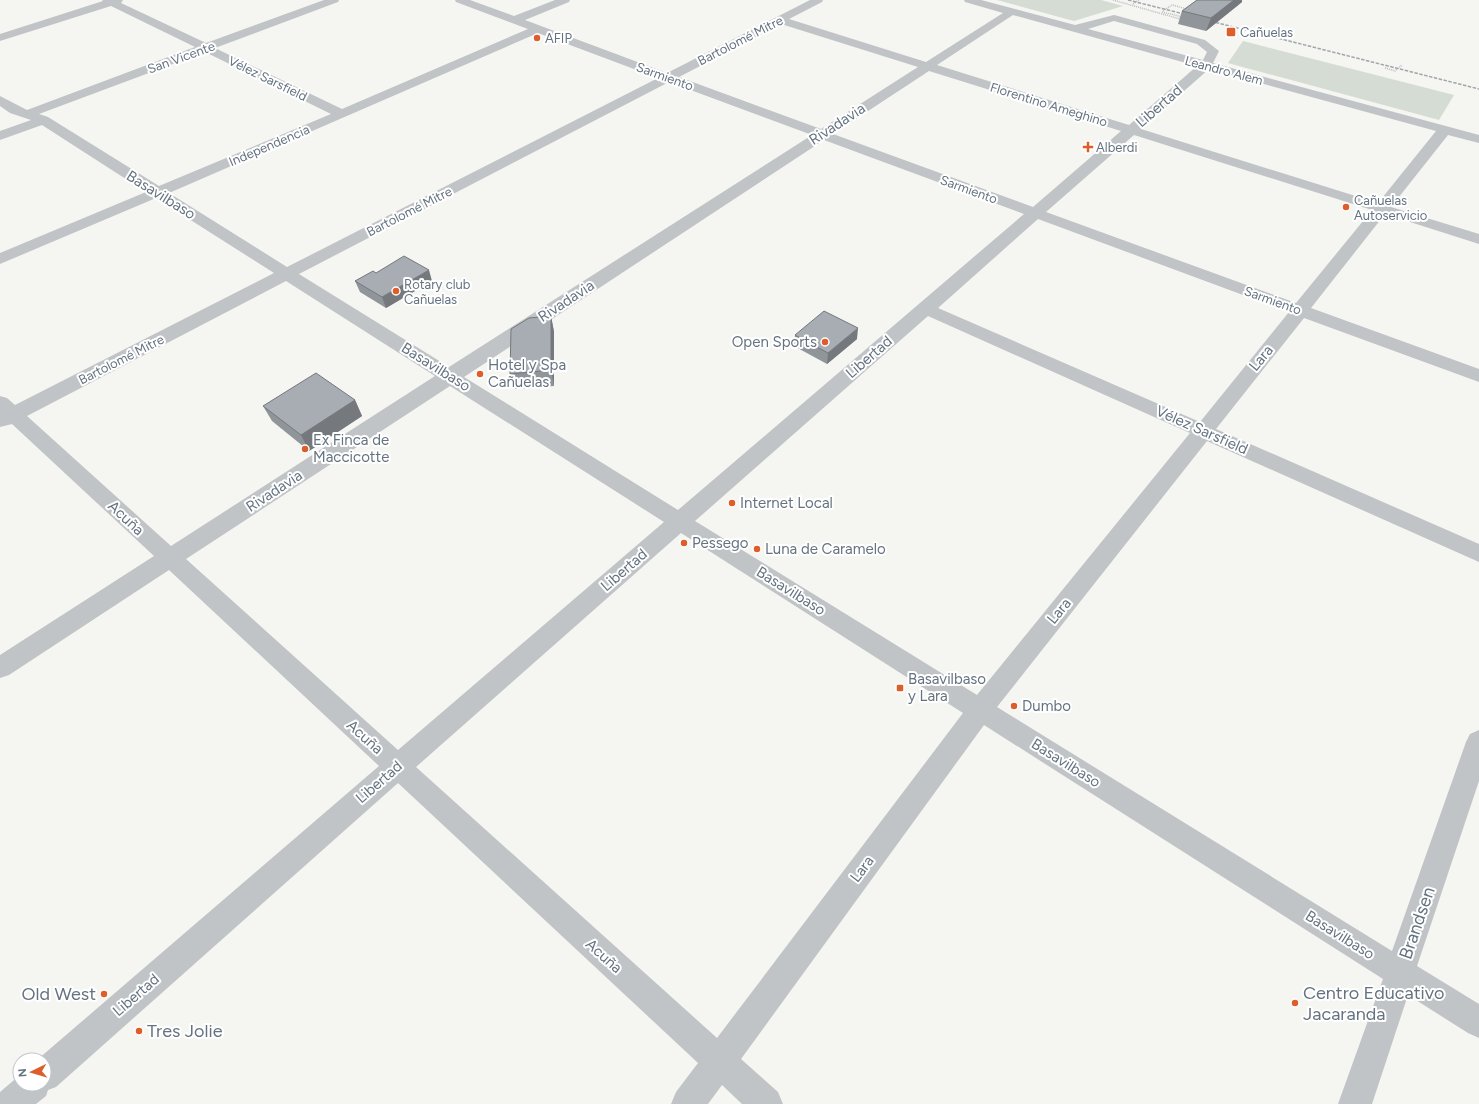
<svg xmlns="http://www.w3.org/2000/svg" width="1479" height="1104" font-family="Figtree,sans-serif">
<rect width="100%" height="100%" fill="#f5f5f1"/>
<!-- green -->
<g fill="#d5dcd3">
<path d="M997,0H1101L1123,6L1074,21Z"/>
<path d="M1243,41L1454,95L1439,120L1228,63Z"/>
</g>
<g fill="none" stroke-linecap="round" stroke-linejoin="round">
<!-- path -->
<g stroke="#babcbe" stroke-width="1.5" stroke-dasharray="1 1" stroke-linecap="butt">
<path d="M1113,0L1180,19L1181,17"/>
<path d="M1133,4L1139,0"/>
<path d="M1163,11L1172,5L1187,9"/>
<path d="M1162,12L1183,17"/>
<path d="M1385,68L1395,71L1402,65"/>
</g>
<!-- minor -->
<path fill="#c0c4c7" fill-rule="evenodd" d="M102,0H123L121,3L206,43L324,0H339L338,2L215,48L342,109L528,29L456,2L455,0H470L514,16L555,0H570L569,2L525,20L667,73L810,0H823L822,2L789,19L926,62L1003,13L965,2L964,0H981L1075,25L1114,15L1118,16L1205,40L1219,51L1213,63L1479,135V143L1448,135L1391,207L1479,234V244L1385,214L1311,308L1479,369V382L1304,318L1216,429L1479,544V562L1207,441L997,707L1392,951L1466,742L1470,734L1479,730V781L1417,966L1479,1004V1038L1468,1033L1408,995L1372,1104H1338L1383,979L984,725L741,1059L778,1092L783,1104H742L722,1085L708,1104H671L676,1092L698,1063L398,783L56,1087L48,1090L46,1096L36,1104H0V1092L20,1075V1084H44V1060H37L379,766L169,570L9,675L0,678V655L154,556L12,424L0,427V396L7,398L15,405L274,273L156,198L0,264V253L146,192L42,125L0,140V131L31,120L10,113L0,106V96L27,110L195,47L111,6L0,41V34L103,1ZM1013,15L1197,66L1129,125L937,65ZM1114,21L1197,44L1207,52L1203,60L1088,29ZM781,24L918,67L821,129L679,77ZM538,33L658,78L287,267L169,193ZM205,52L331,114L159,186L48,117L39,114ZM1209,69L1436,131L1378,203L1141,129ZM929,71L1121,131L1033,207L833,134ZM669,82L812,135L449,367L299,274ZM1134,135L1372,210L1296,303L1046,212ZM824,140L1024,214L678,510L464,377ZM1038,219L1289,312L1200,422L938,308ZM286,281L435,376L171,546L27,416ZM928,316L1190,433L977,695L695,521ZM450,386L664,522L398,750L186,559ZM681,533L963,713L717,1038L416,767Z"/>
<!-- rail -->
<g stroke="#a1a6ac" stroke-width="1.5" stroke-dasharray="3.5 1.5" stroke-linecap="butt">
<path d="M1128,0L1192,16"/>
<path d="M1206,20L1479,89"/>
</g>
</g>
<!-- wall -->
<g fill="#90959a">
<path d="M1197,0H1242V2L1206,31L1178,24L1182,11Z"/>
<path d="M376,273L432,281L386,308L360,292L355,281Z"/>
<path d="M551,316L554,332V386L514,389L510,374Z"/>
<path d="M795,335L857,339L827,364L794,346Z"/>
<path d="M355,400L362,416L309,451L272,421L263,406Z"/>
</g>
<!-- shaded-wall -->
<g fill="#75797d">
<path d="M1234,0H1242V2L1206,31L1211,18Z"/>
<path d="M429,270L432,281L386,308L382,297Z"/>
<path d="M551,316L554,332V386L551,370Z"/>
<path d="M858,328L857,339L827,364L828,353Z"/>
<path d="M355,400L362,416L309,451L301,435Z"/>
</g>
<!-- building -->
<g fill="#a7adb3" stroke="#75797d">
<path d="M1197,0H1234L1211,18L1182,11Z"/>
<path d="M404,256L429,270L382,297L355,281L373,271L376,273Z"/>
<path d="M824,311L858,328L828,353L795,335Z"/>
<path d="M551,316V370L510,374L511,329L529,318Z"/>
<path d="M316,373L355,400L301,435L263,406Z"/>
</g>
<!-- markers -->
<g fill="#dd5e2a" stroke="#fff" stroke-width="1.5">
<rect x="1226" y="27" width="10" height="10" rx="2"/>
<circle cx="537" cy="38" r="4"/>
<path d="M1086 141h4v4h4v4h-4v4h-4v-4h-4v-4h4z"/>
<circle cx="1346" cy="207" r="4"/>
<circle cx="396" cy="291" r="4"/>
<circle cx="825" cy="342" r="4"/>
<circle cx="480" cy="374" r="4"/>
<circle cx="305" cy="449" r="4"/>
<circle cx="732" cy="503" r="4"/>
<circle cx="684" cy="543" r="4"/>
<circle cx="757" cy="549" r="4"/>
<rect x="896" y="684" width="8" height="8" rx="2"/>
<circle cx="1014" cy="706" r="4"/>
<circle cx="104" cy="994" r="4"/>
<circle cx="1295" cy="1003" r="4"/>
<circle cx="139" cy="1031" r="4"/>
</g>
<g text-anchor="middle" stroke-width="4" stroke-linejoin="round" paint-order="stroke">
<!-- far-poi labels -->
<g font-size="13" fill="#657381" stroke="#fff" text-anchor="start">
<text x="1240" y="37">Cañuelas</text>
<text x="545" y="43">AFIP</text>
<text x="1096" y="152">Alberdi</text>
<text x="1354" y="205">Cañuelas<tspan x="1354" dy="15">Autoservicio</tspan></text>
<text x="404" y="289">Rotary club<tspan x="404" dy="15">Cañuelas</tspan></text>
</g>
<!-- far-street labels -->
<g font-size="13" fill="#657381" stroke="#fff">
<text transform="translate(740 40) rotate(-27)" y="5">Bartolomé Mitre</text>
<text transform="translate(181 57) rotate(-20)" y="5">San Vicente</text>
<text transform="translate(1224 70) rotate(15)" y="5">Leandro Alem</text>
<text transform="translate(665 76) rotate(20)" y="5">Sarmiento</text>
<text transform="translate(268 78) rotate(26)" y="5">Vélez Sarsfield</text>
<text transform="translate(1049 104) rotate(17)" y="5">Florentino Ameghino</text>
<text transform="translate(269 145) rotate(-23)" y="5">Independencia</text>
<text transform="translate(969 189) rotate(20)" y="5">Sarmiento</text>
<text transform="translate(409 211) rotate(-27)" y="5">Bartolomé Mitre</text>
<text transform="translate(1273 300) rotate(20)" y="5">Sarmiento</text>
<text transform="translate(121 359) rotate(-27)" y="5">Bartolomé Mitre</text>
</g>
<!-- street labels -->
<g font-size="15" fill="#657381" stroke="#fff">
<text transform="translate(1159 106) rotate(-41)" y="5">Libertad</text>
<text transform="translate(837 124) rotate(-33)" y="5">Rivadavia</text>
<text transform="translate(161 195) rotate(32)" y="5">Basavilbaso</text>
<text transform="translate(566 301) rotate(-33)" y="5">Rivadavia</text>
<text transform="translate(869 357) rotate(-41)" y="5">Libertad</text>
<text transform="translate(1261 358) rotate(-51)" y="5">Lara</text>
<text transform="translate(436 367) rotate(32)" y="5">Basavilbaso</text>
<text transform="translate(1202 430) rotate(24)" y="5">Vélez Sarsfield</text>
<text transform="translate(274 491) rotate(-33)" y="5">Rivadavia</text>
<text transform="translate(126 518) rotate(43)" y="5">Acuña</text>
<text transform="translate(624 570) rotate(-41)" y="5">Libertad</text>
<text transform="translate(791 591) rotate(32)" y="5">Basavilbaso</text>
<text transform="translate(1059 611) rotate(-51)" y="5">Lara</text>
<text transform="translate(365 737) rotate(42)" y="5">Acuña</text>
<text transform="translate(1066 763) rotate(32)" y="5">Basavilbaso</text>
<text transform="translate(379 782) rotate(-41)" y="5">Libertad</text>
<text transform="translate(862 869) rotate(-53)" y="5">Lara</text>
<text transform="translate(1340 935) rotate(32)" y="5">Basavilbaso</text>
<text transform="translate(604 956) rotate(42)" y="5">Acuña</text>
<text transform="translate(136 995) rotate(-41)" y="5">Libertad</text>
</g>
<!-- poi labels -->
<g font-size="15" fill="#657381" stroke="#fff" text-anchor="start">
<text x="817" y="347" text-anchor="end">Open Sports</text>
<text x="488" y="370">Hotel y Spa<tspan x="488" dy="17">Cañuelas</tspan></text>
<text x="313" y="445">Ex Finca de<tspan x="313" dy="17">Maccicotte</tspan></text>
<text x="740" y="508">Internet Local</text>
<text x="692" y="548">Pessego</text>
<text x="765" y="554">Luna de Caramelo</text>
<text x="908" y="684">Basavilbaso<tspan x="908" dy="17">y Lara</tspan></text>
<text x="1022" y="711">Dumbo</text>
</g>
<!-- near-street labels -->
<g font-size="18" fill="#657381" stroke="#fff">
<text transform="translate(1417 923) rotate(-71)" y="6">Brandsen</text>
</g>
<!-- near-poi labels -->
<g font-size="18" fill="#657381" stroke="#fff" text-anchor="start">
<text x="1303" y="999">Centro Educativo<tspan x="1303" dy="21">Jacaranda</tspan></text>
<text x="96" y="1000" text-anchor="end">Old West</text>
<text x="147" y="1037">Tres Jolie</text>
</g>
</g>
<!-- north arrow -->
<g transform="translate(32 1072) rotate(265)"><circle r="19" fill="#ffffff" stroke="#c1c7cd"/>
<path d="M0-3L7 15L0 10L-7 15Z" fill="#dd5e2a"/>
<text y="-6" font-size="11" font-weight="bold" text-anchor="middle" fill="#657381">N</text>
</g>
</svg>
